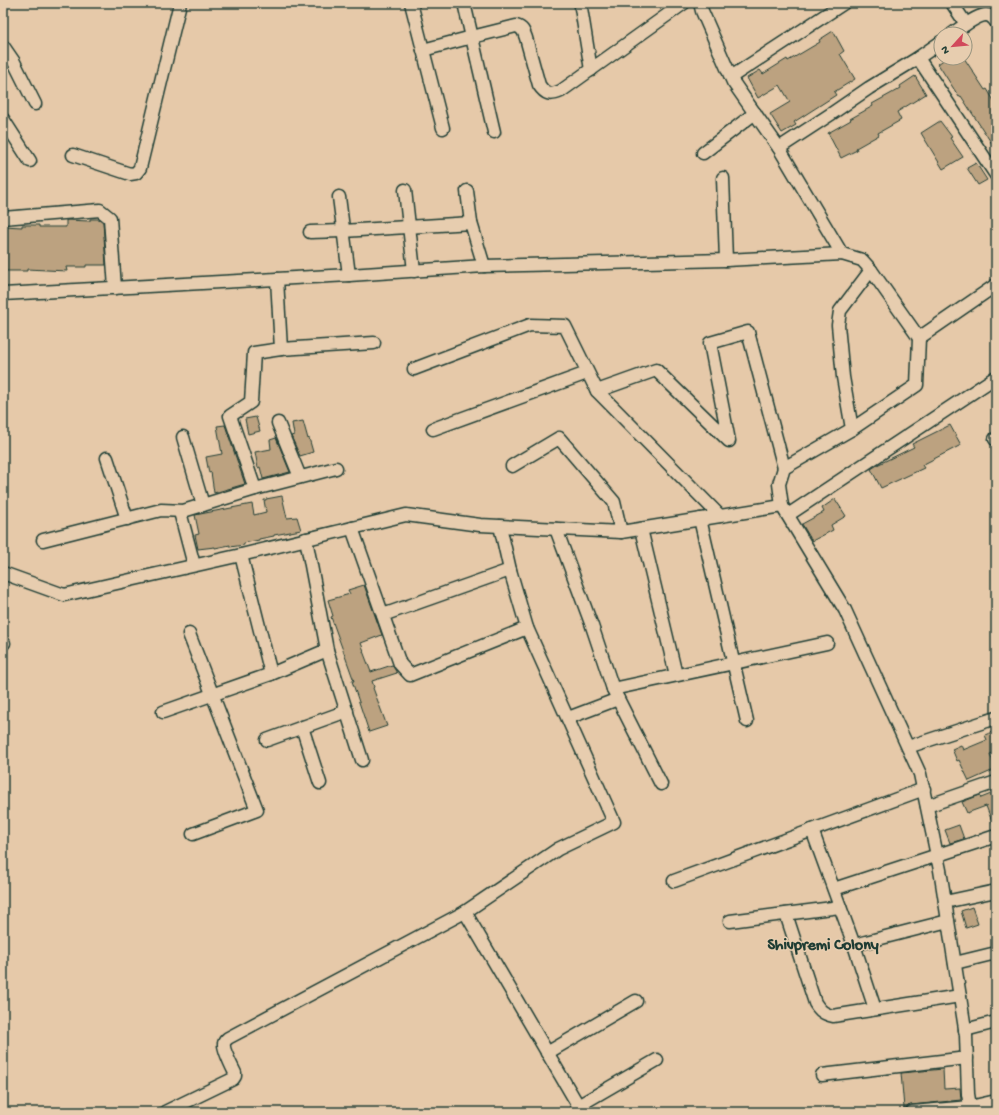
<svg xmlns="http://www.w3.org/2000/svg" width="999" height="1115" font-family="'Gochi Hand',sans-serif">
<rect width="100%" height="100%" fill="#e6c9a9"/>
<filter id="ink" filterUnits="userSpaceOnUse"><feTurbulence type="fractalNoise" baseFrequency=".025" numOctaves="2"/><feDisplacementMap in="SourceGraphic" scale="8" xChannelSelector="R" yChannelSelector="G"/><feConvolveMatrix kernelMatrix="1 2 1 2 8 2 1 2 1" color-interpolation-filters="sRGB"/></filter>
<g filter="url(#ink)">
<!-- building -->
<g fill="#bca280" stroke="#1f3d34">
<path d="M833,31L844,51L840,54L855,79L834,92L836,95L794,122L796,125L782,133L770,114L790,102L780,85L758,98L747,78L760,70L763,74L787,59L788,61L820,42L819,40Z"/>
<path d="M946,58H964L985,90L987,89L996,104V150L961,96L959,97L938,64Z"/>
<path d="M915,76L926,94L897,112L901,120L878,133L879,135L856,148L857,150L841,158L828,133L851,120L850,119L873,106L872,104L901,88L900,86Z"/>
<path d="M940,121L952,137L950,138L963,157L943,169L921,133Z"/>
<path d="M976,163L987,180L978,185L967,168Z"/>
<path d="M90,219H99L103,222L106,265H86V267H66L67,271L27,269V271H3V226L22,227V225H39V227H66V220L90,221Z"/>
<path d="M256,417L260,431L248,434L245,419Z"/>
<path d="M303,421L308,439L309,438L313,452L300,456L291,436L294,435L292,423Z"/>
<path d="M225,425L245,484L214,493L211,472L209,473L206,457L222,454L217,426Z"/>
<path d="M950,425L961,445L922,465L924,468L881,488L871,469L879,464L914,447L912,444Z"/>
<path d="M276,438L290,472L263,479L260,467L258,468L255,452L271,449L270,440Z"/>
<path d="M282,496L287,518L297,517L301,530L274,535V536L259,539V540L244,543V545L230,547V545L215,548V547L198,549L195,535L199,534L195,515L252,504L254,515L266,512L264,500H266V499Z"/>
<path d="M835,499L846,516L831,525L833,530L812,541L802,524L824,512L822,508Z"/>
<path d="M364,585L382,635L361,643L364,651H363L371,672L392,665L397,673L372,681L374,687L373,688L387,726L369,732L352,681H354L331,617L333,616L328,600L350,594L348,590Z"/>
<path d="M996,730V760L993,753L990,754L996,769L969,781L959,760L957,761L952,749L961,745L963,750L987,740L985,735Z"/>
<path d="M996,792V829H995L986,806L967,813L962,802L980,795L981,798Z"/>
<path d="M959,825L964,839L950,843L945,830Z"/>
<path d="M972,907L978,924L966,928L961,911Z"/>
<path d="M943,1069L944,1089L960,1088L961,1100L911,1105L908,1106L906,1108H904L901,1073Z"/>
</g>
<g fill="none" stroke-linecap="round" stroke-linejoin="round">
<defs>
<g id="minor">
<path d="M411,3L443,128"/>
<path d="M464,3L494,132"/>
<path d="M583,3L581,8L591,70"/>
<path d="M700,3L702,11L733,82L779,148L831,114L869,88L918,58L941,42"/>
<path d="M952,3L966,24"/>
<path d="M952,34C959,29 977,15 986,15C990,15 994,19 996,22"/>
<path d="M3,46L14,62L35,104"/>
<path d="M423,50L472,37L516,26C523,28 524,32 526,38L539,85C545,94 550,96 561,91L684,3"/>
<path d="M918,58L996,175"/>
<path d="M731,77L844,3"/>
<path d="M3,119L30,161"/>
<path d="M779,148L842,254"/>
<path d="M703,153L755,113"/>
<path d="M73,155L130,174L136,173L140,168L180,3"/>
<path d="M723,178L726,260"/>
<path d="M405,190L414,271"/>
<path d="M467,191L471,223L484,266"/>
<path d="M339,197L349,275"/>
<path d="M3,218L100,210L110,218L115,288"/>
<path d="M310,232L343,231L471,223"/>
<path d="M3,294L349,275L484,266L726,260L842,254L862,260L871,270L919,338"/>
<path d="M281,349L374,343"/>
<path d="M414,369L530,325L565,326L597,391L720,516"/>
<path d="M597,391L656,370L729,441L710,343L748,332L784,468"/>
<path d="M278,423L300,477"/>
<path d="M433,429L587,373"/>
<path d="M852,429L917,385L919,338L996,285"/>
<path d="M183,437L203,505"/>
<path d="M995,439H996"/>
<path d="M107,458L127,519"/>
<path d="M512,466L559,438L614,502L621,532"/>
<path d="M255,489L230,416L251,402L254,353L281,349L277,279"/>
<path d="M782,506L779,484L784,468L852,429L843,377L838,325L840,311L871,270"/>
<path d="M788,515L996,377"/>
<path d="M700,519L747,721"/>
<path d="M500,526L510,570L527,628L614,822L558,849L465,912L582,1112"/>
<path d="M352,528L400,664L410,675L527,628"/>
<path d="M556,529L592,626L613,689L661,784"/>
<path d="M641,529L676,675"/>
<path d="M306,539L327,650L362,760"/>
<path d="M43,540L161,510L184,511"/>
<path d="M241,555L271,674"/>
<path d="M194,565L180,512L255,489L336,468"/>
<path d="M3,573L64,595L241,555L406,515L480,525L621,532L782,506L845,610L920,774L940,870L966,1035L968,1094L971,1112"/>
<path d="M383,615L510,570"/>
<path d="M189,634L257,810L193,834"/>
<path d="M3,642L4,643"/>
<path d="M613,689L827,643"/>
<path d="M163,712L271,674L327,650"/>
<path d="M568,718L618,699"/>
<path d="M302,727L320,783"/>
<path d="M267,740L347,711"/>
<path d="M908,747L996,718"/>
<path d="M927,806L996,782"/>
<path d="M812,830L854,945L875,1009"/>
<path d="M674,881L924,789"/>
<path d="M834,889L996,836"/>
<path d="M945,902L996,891"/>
<path d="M786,914L815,1003C820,1011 824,1014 833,1016L960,996"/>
<path d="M730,921L840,907"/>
<path d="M854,945L948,921"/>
<path d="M955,963L996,953"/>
<path d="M965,1030L996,1022"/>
<path d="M547,1053L636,1001"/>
<path d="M822,1075L967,1058"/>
<path d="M578,1106L657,1060"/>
<path d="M165,1112L233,1079L235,1076V1073C232,1067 223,1049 224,1044C224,1041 226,1040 228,1038L465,912"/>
<path d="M912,1112L970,1107L996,1101"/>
</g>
</defs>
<!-- minor casing -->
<use href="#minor" stroke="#1f3d34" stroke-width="15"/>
<!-- minor -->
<use href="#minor" stroke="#e7cdaf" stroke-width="12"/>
</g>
</g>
<g text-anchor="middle" stroke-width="3" stroke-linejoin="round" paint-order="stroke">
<!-- neighbourhood labels -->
<g font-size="16" font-weight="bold" fill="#1f3d34" stroke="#e7cdaf">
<text x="823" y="949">Shivpremi Colony</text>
</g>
</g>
<!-- margin -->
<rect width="999" height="1115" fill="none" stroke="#e7cdaf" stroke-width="16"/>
<rect x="8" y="8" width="983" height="1099" fill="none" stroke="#1f3d34" stroke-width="1.5" filter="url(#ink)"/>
<!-- north arrow -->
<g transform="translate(953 46) rotate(243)"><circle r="19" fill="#e7cdaf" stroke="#97937e"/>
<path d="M0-3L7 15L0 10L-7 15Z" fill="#d1495b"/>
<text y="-6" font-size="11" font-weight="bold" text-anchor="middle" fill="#1f3d34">N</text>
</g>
</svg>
